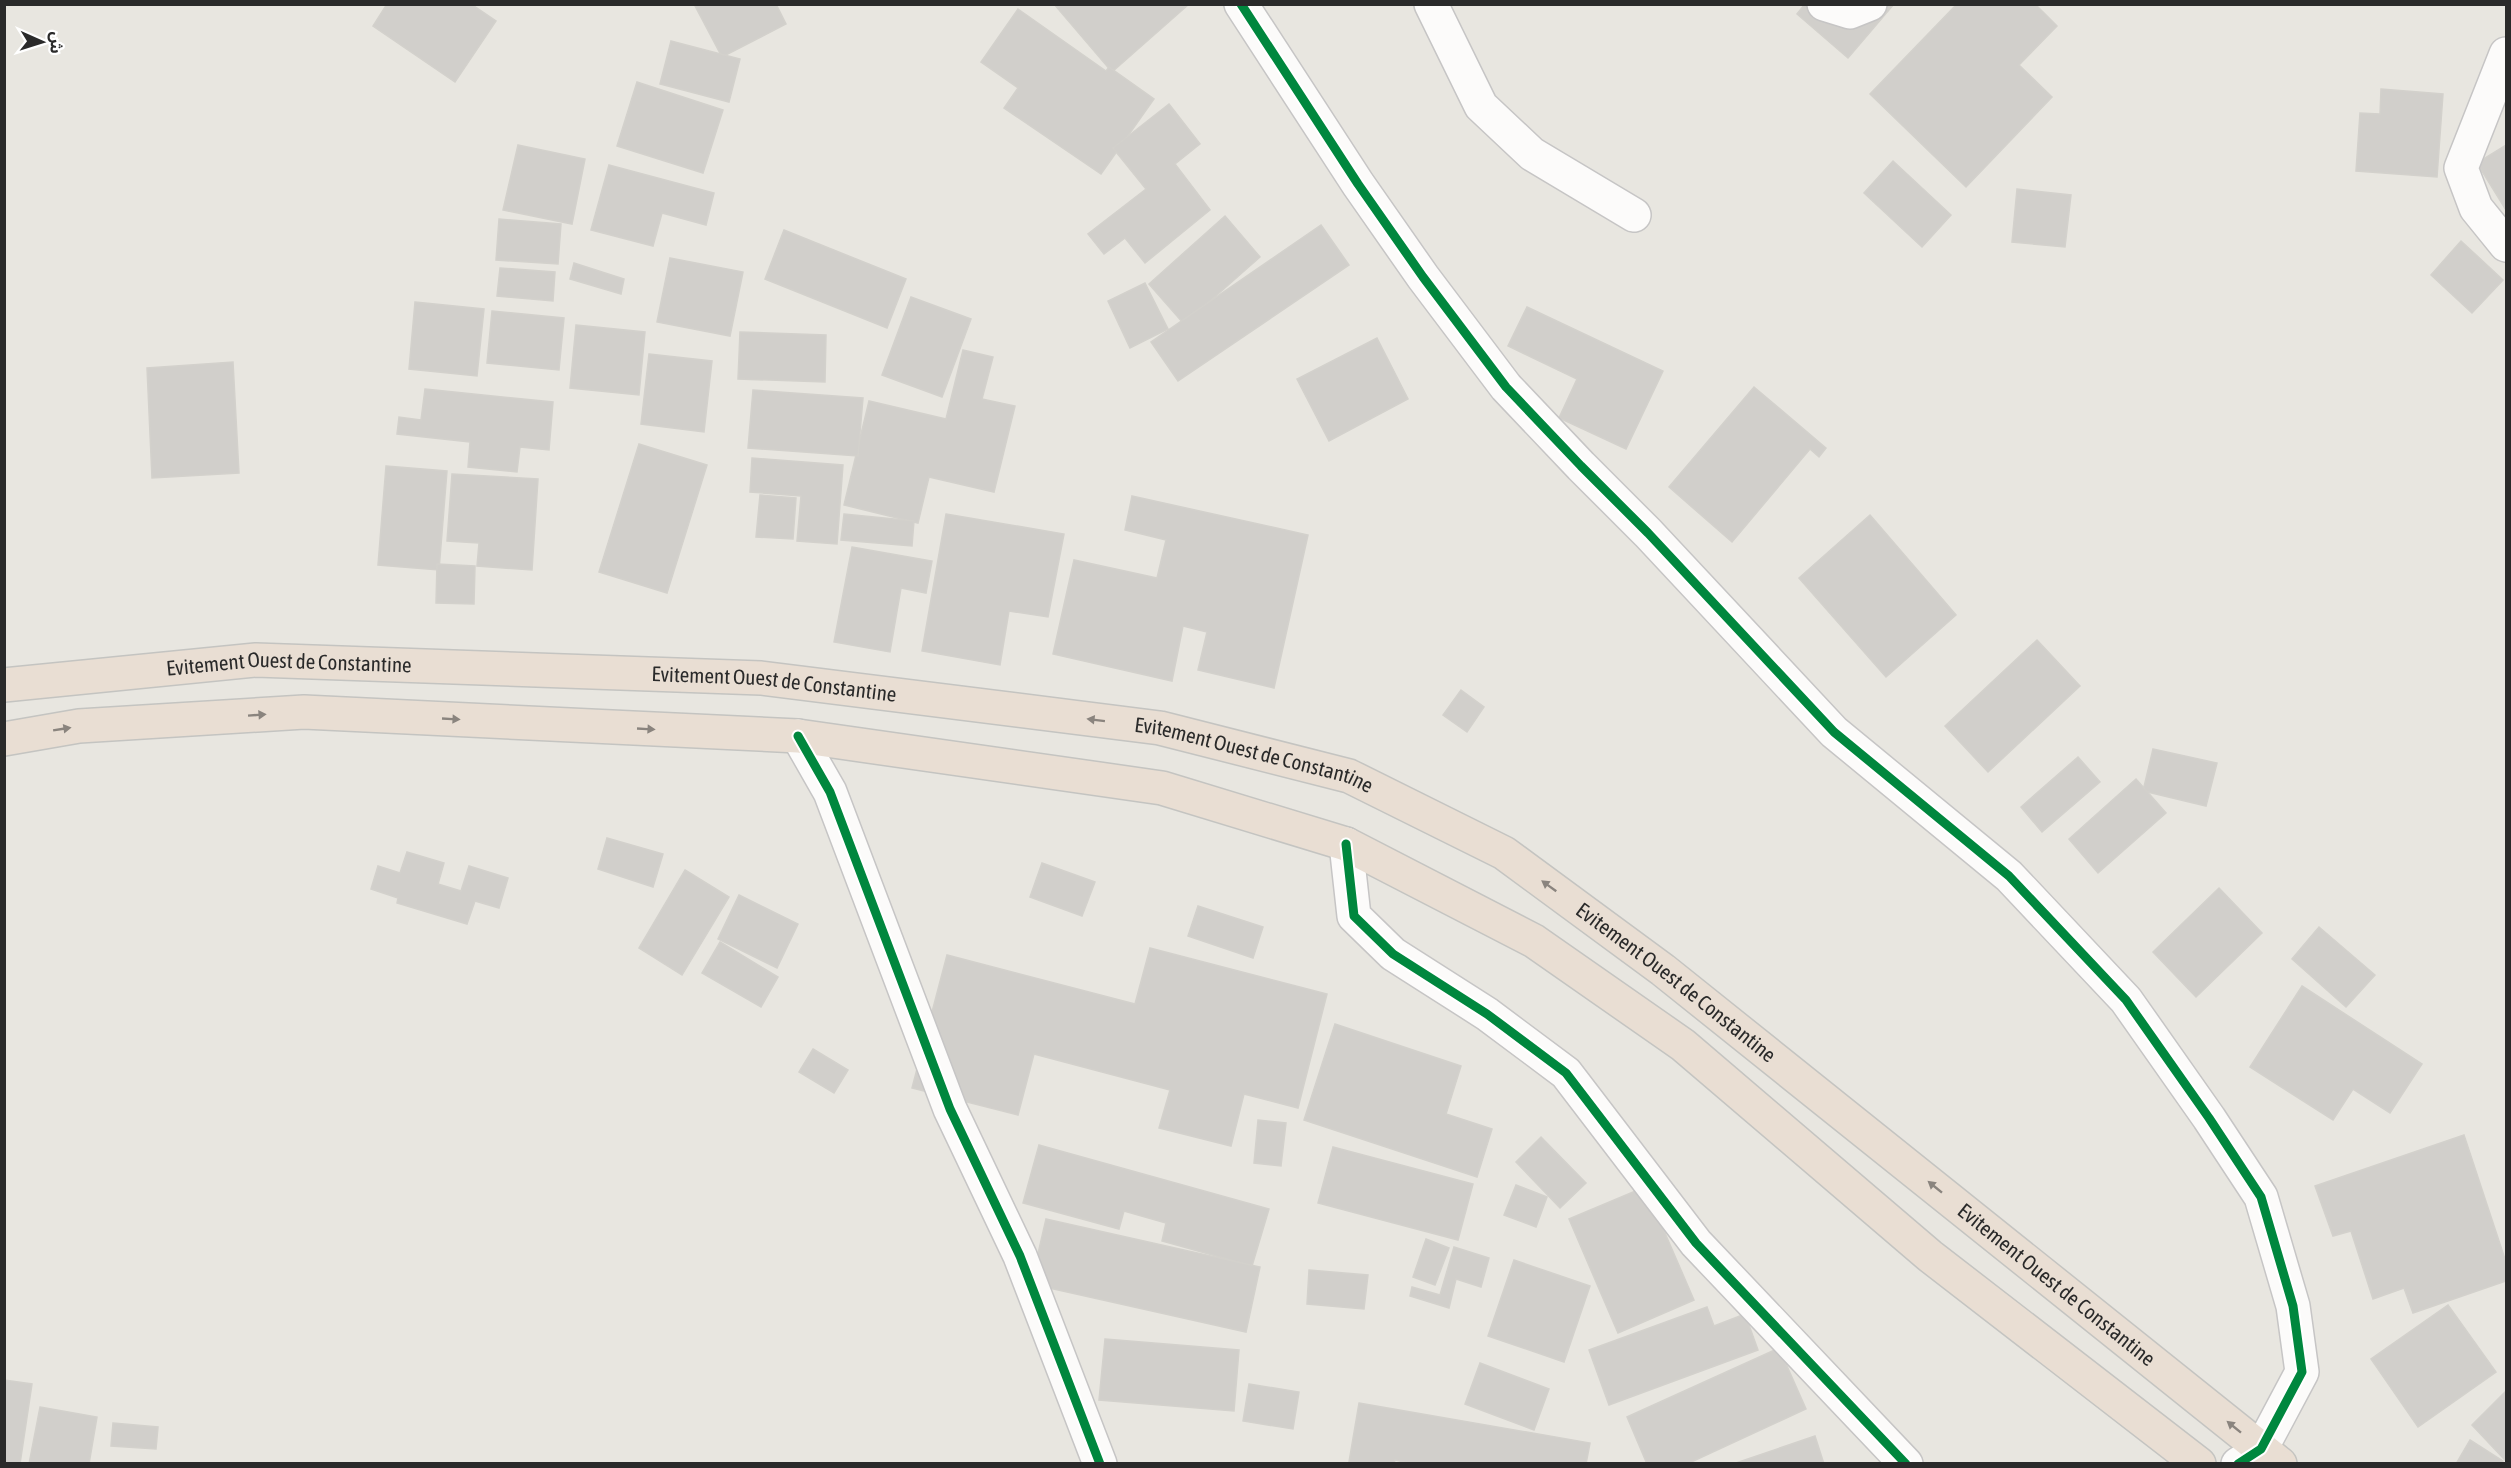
<svg xmlns="http://www.w3.org/2000/svg" width="2511" height="1468" font-family="'Asap Condensed','Noto Sans Arabic',sans-serif">
<rect width="100%" height="100%" fill="#e8e6e0"/>
<!-- building -->
<g fill="#d1cfcb" stroke="#d3d1cc" stroke-width="1.5">
<path d="M387,4H471L496,21L455,82L373,26Z"/>
<path d="M694,4H776L786,24L722,57Z"/>
<path d="M1054,4H1189L1112,72Z"/>
<path d="M1805,4H1894L1848,58L1797,14Z"/>
<path d="M1957,4H2039L2037,6L2057,26L2019,65L2052,97L1966,187L1870,94Z"/>
<path d="M1018,9L1106,71L1109,67L1154,99L1101,174L1004,108L1018,88L981,62Z"/>
<path d="M671,41L740,59L729,102L660,84Z"/>
<path d="M637,82L723,110L703,173L617,146Z"/>
<path d="M2381,89L2443,94L2437,177L2356,171L2360,113L2380,114Z"/>
<path d="M1169,104L1200,144L1175,164L1210,210L1145,263L1125,238L1104,254L1088,234L1146,189L1113,148Z"/>
<path d="M518,145L585,159L572,224L503,210Z"/>
<path d="M2506,145V210L2477,163Z"/>
<path d="M1893,161L1951,215L1922,247L1864,193Z"/>
<path d="M609,165L714,193L706,225L662,213L653,246L591,230Z"/>
<path d="M2017,189L2071,195L2065,247L2012,242Z"/>
<path d="M1225,216L1260,257L1184,324L1149,284Z"/>
<path d="M499,219L561,224L558,264L496,260Z"/>
<path d="M1321,225L1349,265L1178,381L1151,342Z"/>
<path d="M784,230L906,279L887,328L765,279Z"/>
<path d="M2461,241L2503,280L2472,313L2431,275Z"/>
<path d="M670,258L743,272L730,336L657,322Z"/>
<path d="M574,263L624,279L621,294L570,279Z"/>
<path d="M500,268L555,272L553,301L497,296Z"/>
<path d="M1145,283L1168,329L1130,348L1108,301Z"/>
<path d="M911,297L971,319L942,397L882,375Z"/>
<path d="M415,302L484,309L477,376L409,369Z"/>
<path d="M1527,307L1663,371L1626,449L1559,418L1577,379L1508,346Z"/>
<path d="M492,311L564,318L559,370L487,363Z"/>
<path d="M576,325L645,332L639,395L570,388Z"/>
<path d="M740,332L826,335L825,382L738,379Z"/>
<path d="M1377,338L1408,399L1329,441L1297,379Z"/>
<path d="M963,350L993,357L982,399L1015,406L994,492L929,477L918,523L844,505L869,401L946,419Z"/>
<path d="M649,354L712,361L704,432L641,424Z"/>
<path d="M233,362L239,473L152,478L147,368Z"/>
<path d="M1754,387L1826,448L1819,457L1810,449L1732,542L1669,487Z"/>
<path d="M425,389L553,402L549,450L520,447L517,472L468,467L470,442L397,434L399,417L421,420Z"/>
<path d="M753,390L863,398L858,456L748,448Z"/>
<path d="M639,444L707,465L667,593L599,572Z"/>
<path d="M752,458L843,465L837,544L797,541L801,496L750,492Z"/>
<path d="M386,466L447,471L439,570L378,565Z"/>
<path d="M452,474L538,479L532,570L477,566L479,543L447,541Z"/>
<path d="M760,495L796,498L793,539L756,537Z"/>
<path d="M1132,496L1308,535L1274,688L1198,670L1207,632L1183,626L1172,681L1053,654L1074,560L1157,578L1166,540L1125,530Z"/>
<path d="M844,514L914,521L912,546L841,540Z"/>
<path d="M946,514L1064,534L1048,617L1009,611L1000,665L922,651Z"/>
<path d="M1870,515L1956,615L1886,677L1799,578Z"/>
<path d="M852,547L932,561L926,593L901,588L890,652L834,642Z"/>
<path d="M437,564L475,566L474,604L436,603Z"/>
<path d="M2037,640L2080,686L1988,772L1945,726Z"/>
<path d="M1461,690L1484,707L1467,732L1443,715Z"/>
<path d="M2153,749L2217,763L2206,806L2143,791Z"/>
<path d="M2078,757L2100,782L2042,832L2021,807Z"/>
<path d="M2136,779L2166,813L2098,873L2069,839Z"/>
<path d="M607,838L663,854L653,887L598,869Z"/>
<path d="M407,852L444,863L438,884L461,891L469,866L508,878L499,908L475,901L467,924L397,903L398,898L371,889L378,866L400,873Z"/>
<path d="M1042,863L1095,882L1082,916L1030,897Z"/>
<path d="M685,870L729,897L682,975L639,948Z"/>
<path d="M2219,888L2262,933L2196,997L2153,952Z"/>
<path d="M739,895L798,924L777,968L718,939Z"/>
<path d="M1198,906L1263,927L1253,958L1188,936Z"/>
<path d="M2319,927L2375,975L2346,1007L2292,959Z"/>
<path d="M720,942L778,977L761,1007L702,973Z"/>
<path d="M1150,948L1327,994L1298,1108L1244,1094L1231,1146L1159,1128L1170,1090L1034,1054L1018,1115L912,1088L947,955L1135,1004Z"/>
<path d="M2302,986L2422,1064L2390,1113L2353,1089L2333,1120L2250,1067Z"/>
<path d="M1335,1024L1461,1066L1446,1114L1492,1129L1477,1177L1304,1120Z"/>
<path d="M813,1049L848,1070L834,1093L799,1072Z"/>
<path d="M1258,1120L1286,1123L1281,1166L1254,1163Z"/>
<path d="M2464,1135L2506,1262V1281L2413,1313L2404,1288L2373,1299L2351,1231L2333,1236L2315,1186Z"/>
<path d="M1541,1137L1586,1183L1560,1208L1516,1162Z"/>
<path d="M1039,1145L1269,1209L1252,1266L1162,1241L1166,1223L1124,1211L1119,1229L1023,1203Z"/>
<path d="M1333,1147L1473,1184L1458,1240L1318,1203Z"/>
<path d="M1516,1185L1547,1197L1536,1227L1504,1215Z"/>
<path d="M1645,1187L1694,1300L1618,1333L1569,1219Z"/>
<path d="M1046,1219L1260,1267L1246,1332L1031,1284Z"/>
<path d="M1426,1239L1449,1248L1435,1285L1413,1277Z"/>
<path d="M1454,1247L1489,1258L1481,1287L1456,1279L1449,1308L1410,1296L1412,1287L1440,1295Z"/>
<path d="M1514,1260L1590,1286L1564,1362L1488,1336Z"/>
<path d="M1309,1270L1368,1275L1364,1309L1307,1304Z"/>
<path d="M2448,1305L2496,1372L2418,1427L2371,1359Z"/>
<path d="M1707,1307L1714,1326L1745,1314L1758,1350L1609,1405L1589,1350Z"/>
<path d="M1105,1339L1239,1350L1234,1411L1099,1400Z"/>
<path d="M1779,1348L1806,1409L1687,1464H1647L1627,1417Z"/>
<path d="M1480,1363L1549,1389L1534,1430L1465,1404Z"/>
<path d="M4,1380L32,1384L20,1464H4Z"/>
<path d="M1249,1384L1299,1392L1293,1429L1243,1421Z"/>
<path d="M2506,1391V1461L2472,1425Z"/>
<path d="M1359,1403L1590,1443L1586,1464H1413L1395,1460L1394,1464H1360L1349,1462Z"/>
<path d="M40,1407L97,1417L89,1464H29Z"/>
<path d="M113,1423L158,1427L156,1449L111,1446Z"/>
<path d="M1815,1436L1824,1464H1733Z"/>
<path d="M2470,1440L2503,1461L2502,1464H2456Z"/>
</g>
<g fill="none" stroke-linecap="round" stroke-linejoin="round">
<defs>
<g id="minor">
<path d="M1241,4L1358,184L1423,277L1506,387L1581,466L1648,533L1834,732L2009,876L2126,1000L2209,1118L2261,1197L2293,1306L2302,1372L2261,1449L2238,1464"/>
<path d="M1431,4L1481,106L1532,154L1634,215"/>
<path d="M1824,4L1850,12L1870,4"/>
<path d="M2506,54L2461,168L2476,208L2506,245"/>
<path d="M798,736L830,792L950,1109L1020,1256L1100,1464"/>
<path d="M1346,844L1354,916L1393,954L1487,1014L1566,1073L1696,1243L1906,1464"/>
</g>
<g id="highway">
<path id="s1" d="M4,685L256,660L761,678L1160,728L1349,776L1504,853L1663,970L2280,1464"/>
<path d="M4,739L79,726L304,712L798,736L1162,788L1346,844L1534,941L1683,1045L1930,1256L2199,1464"/>
</g>
</defs>
<!-- minor casing -->
<use href="#minor" stroke="#c6c5c5" stroke-width="36"/>
<!-- highway casing -->
<use href="#highway" stroke="#c4c4c1" stroke-width="36"/>
<!-- minor -->
<use href="#minor" stroke="#fcfbfa" stroke-width="33"/>
<!-- highway -->
<use href="#highway" stroke="#e9ded3" stroke-width="33"/>
<defs>
<g id="cycleway">
<path d="M1241,4L1358,184L1423,277L1506,387L1581,466L1648,533L1834,732L2009,876L2126,1000L2209,1118L2261,1197L2293,1306L2302,1372L2261,1449L2238,1464"/>
<path d="M798,736L830,792L950,1109L1020,1256L1100,1464"/>
<path d="M1346,844L1354,916L1393,954L1487,1014L1566,1073L1696,1243L1906,1464"/>
</g>
</defs>
<!-- cycleway casing -->
<use href="#cycleway" stroke="#fff" stroke-width="13"/>
<!-- cycleway -->
<use href="#cycleway" stroke="#00873e" stroke-width="9"/>
</g>
<!-- one-way arrows -->
<defs><path id="oneway-solid" d="M-6-.8H1V-3.2L6.5 0L1 3.2V.8H-6Z" transform="scale(1.5)"/></defs>
<g fill="#8a847e">
<use href="#oneway-solid" transform="translate(257 715) rotate(-4)"/>
<use href="#oneway-solid" transform="translate(451 719) rotate(3)"/>
<use href="#oneway-solid" transform="translate(1096 720) rotate(-173)"/>
<use href="#oneway-solid" transform="translate(62 729) rotate(-9)"/>
<use href="#oneway-solid" transform="translate(646 729) rotate(3)"/>
<use href="#oneway-solid" transform="translate(1549 886) rotate(-144)"/>
<use href="#oneway-solid" transform="translate(1935 1187) rotate(-141)"/>
<use href="#oneway-solid" transform="translate(2234 1427) rotate(-141)"/>
</g>
<g text-anchor="middle" stroke-width="5" stroke-linejoin="round" paint-order="stroke">
<!-- street labels -->
<g font-size="21" fill="#2a2a2a" stroke="#fff">
<text dy="7" stroke="none"><textPath href="#s1" startOffset="286">Evitement Ouest de Constantine</textPath></text>
<text dy="7" stroke="none"><textPath href="#s1" startOffset="772">Evitement Ouest de Constantine</textPath></text>
<text dy="7" stroke="none"><textPath href="#s1" startOffset="1258">Evitement Ouest de Constantine</textPath></text>
<text dy="7" stroke="none"><textPath href="#s1" startOffset="1744">Evitement Ouest de Constantine</textPath></text>
<text dy="7" stroke="none"><textPath href="#s1" startOffset="2230">Evitement Ouest de Constantine</textPath></text>
</g>
</g>
<!-- border -->
<rect width="2511" height="1468" fill="none" stroke="#2a2a2a" stroke-width="12"/>
<!-- north arrow -->
<g transform="translate(42 42) rotate(93)" stroke="#ffffff" stroke-width="4.5" paint-order="stroke">
<path d="M0-4.5L10 22L0 15L-10 22Z" fill="#2a2a2a"/>
<text y="-9" font-size="16" font-weight="bold" text-anchor="middle" fill="#2a2a2a">ش</text>
</g>
</svg>
